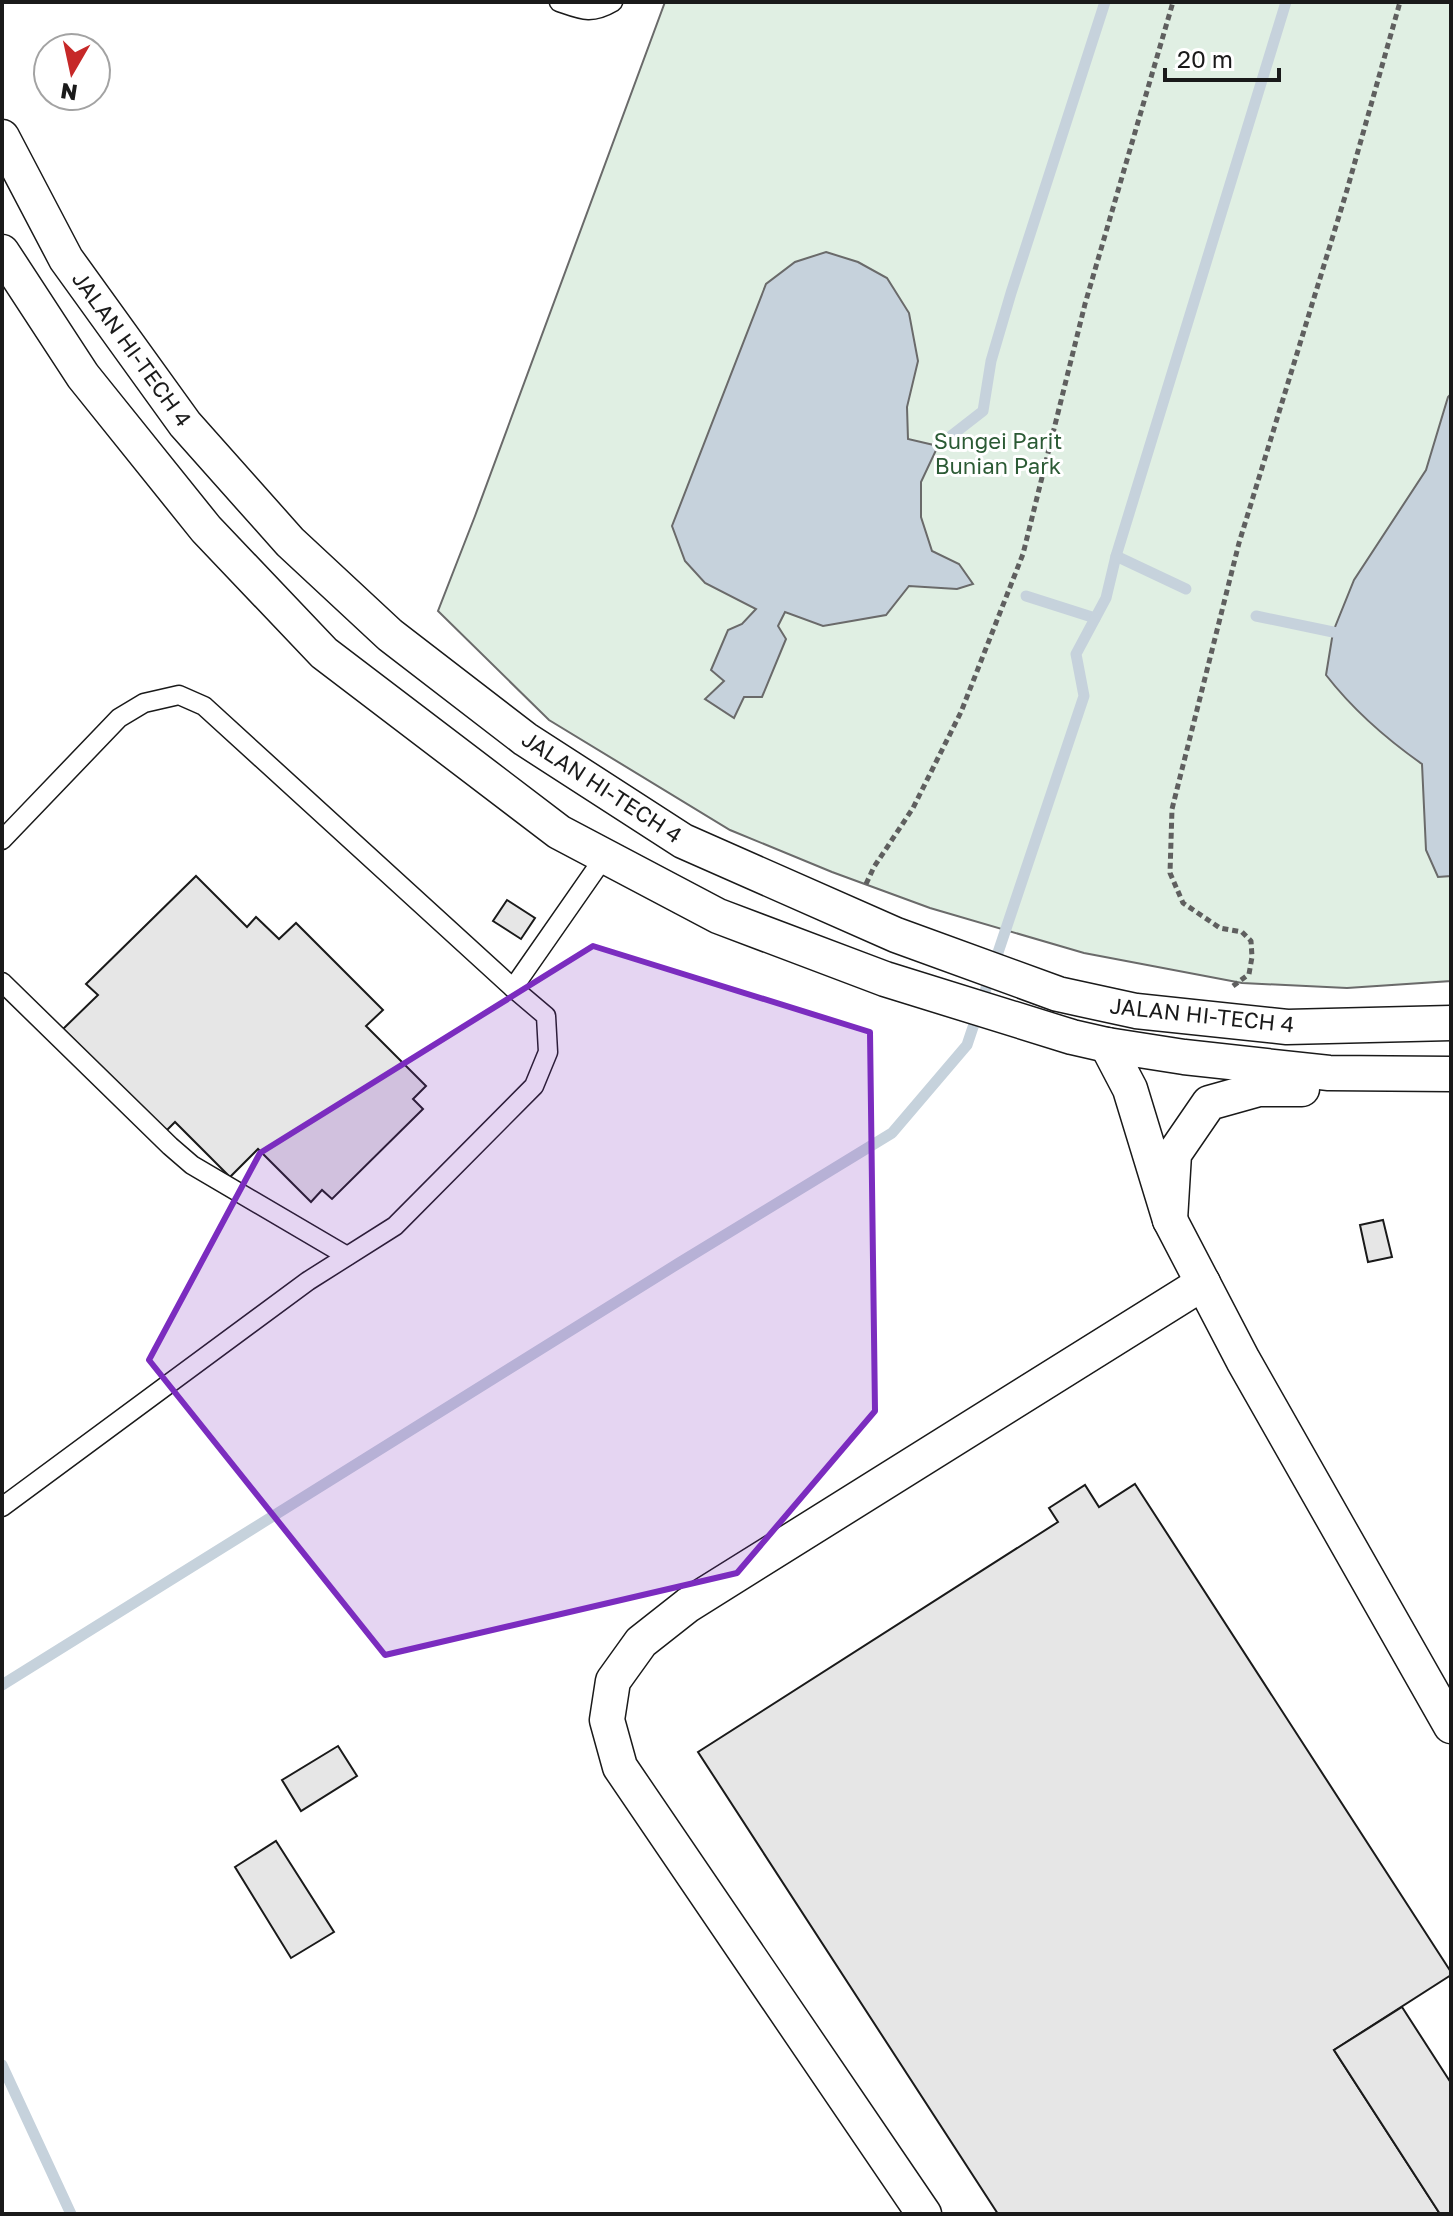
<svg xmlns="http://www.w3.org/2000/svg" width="1453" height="2216" font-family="'Golos Text',sans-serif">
<rect width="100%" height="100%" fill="#fff"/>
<!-- green -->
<path fill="#e0efe3" stroke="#6a6a6a" stroke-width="2" d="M665,2H1451V981L1347,988L1242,983L1084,953L930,908L832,872L730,830L549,720L438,611L475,516Z"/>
<!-- water -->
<g fill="#c6d2dc" stroke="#6a6a6a" stroke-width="2">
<path d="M826,252L858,262L887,278L909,313L918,361L907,407L908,439L938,446L921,482V517L932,551L959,564L973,584L957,589L909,586L886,615L823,626L785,612L778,626L786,639L762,697H744L734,718L705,699L724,681L711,670L728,630L742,624L756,609L705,583L685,561L672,526L766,284L795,262Z"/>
<path d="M1451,394V876L1438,877L1426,850L1422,764C1385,738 1354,711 1326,675L1333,632L1354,580L1426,470L1448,397Z"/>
</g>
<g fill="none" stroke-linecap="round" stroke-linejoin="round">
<!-- stream -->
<g stroke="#c6d2dc" stroke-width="11">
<path d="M938,446L983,411L991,361L1011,293L1105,2"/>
<path d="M1116,556L1186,589"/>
<path d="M1026,596L1095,618"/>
<path d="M1256,616L1333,632"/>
<path d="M2,1685L679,1263L892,1133L967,1045L1084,696L1076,654L1106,598L1116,556L1286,2"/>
<path d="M2,2065L71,2214"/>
</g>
</g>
<!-- building -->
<g fill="#e6e6e6" stroke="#1a1a1a" stroke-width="2">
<path d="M196,876L247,927L256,917L279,939L296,923L383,1010L366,1026L426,1086L413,1099L423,1109L332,1199L322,1190L311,1202L258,1149L230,1177L175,1122L166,1131L63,1029L98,995L86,984Z"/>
<path d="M507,900L535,918L521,939L493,921Z"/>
<path d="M1383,1220L1392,1257L1368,1262L1360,1225Z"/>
<path d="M1135,1484L1451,1972V1975L1334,2050L1440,2214H998L698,1752L1058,1522L1049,1508L1085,1485L1099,1507Z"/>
<path d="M338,1746L357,1776L301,1811L282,1780Z"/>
<path d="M276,1841L334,1932L291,1958L235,1867Z"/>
<path d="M1402,2007L1451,2083V2214H1440L1334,2050Z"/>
</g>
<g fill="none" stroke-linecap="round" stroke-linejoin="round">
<defs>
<g id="service">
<path d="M559,2C582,10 591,15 613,2"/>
<path d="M2,840L119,718L144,703L179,695L204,706L513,988L546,1016L548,1052L534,1086L395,1226L308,1281L2,1507"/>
<path d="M2,982L170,1146L192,1165L347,1256"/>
<path d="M513,988L605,856"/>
</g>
<g id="minor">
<path d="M2,137L66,259L185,424L290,542L390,635L525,739L683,841L896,935L1058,994L1136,1011L1287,1027L1451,1023"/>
<path d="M2,252L83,376L206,529L324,653L559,832L718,916L885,979L1072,1037L1107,1045L1184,1057L1329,1073L1451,1074"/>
<path d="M1107,1045L1130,1089L1170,1220L1174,1154L1209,1103L1259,1089H1302"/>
<path d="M1170,1220L1243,1360L1451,1726"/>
<path d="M924,2214L620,1767L607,1720L613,1681L641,1642L688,1605L1203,1283"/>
</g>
</defs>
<!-- service casing -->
<use href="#service" stroke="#1a1a1a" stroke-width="21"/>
<!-- minor casing -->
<use href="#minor" stroke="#1a1a1a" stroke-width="37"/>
<!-- path -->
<g stroke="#5f5f5f" stroke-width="5" stroke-dasharray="6 4" stroke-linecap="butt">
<path d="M866,884L874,867L913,808L961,712L1023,554L1085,304L1173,2"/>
<path d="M1233,986L1249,974L1252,957L1251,941L1242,932L1220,928L1183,903L1170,873L1172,809L1239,543L1347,190L1400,2"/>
</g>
<!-- service -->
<use href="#service" stroke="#fff" stroke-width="18"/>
<!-- minor -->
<use href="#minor" stroke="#fff" stroke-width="34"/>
</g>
<!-- marked area -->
<path fill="#7b2cbf" fill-opacity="0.2" stroke="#7b2cbf" stroke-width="6" stroke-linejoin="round" d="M593,946L870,1032L875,1411L737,1573L385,1655L149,1360L260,1153Z"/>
<g text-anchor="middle" stroke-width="6" stroke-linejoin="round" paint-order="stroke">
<!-- street labels -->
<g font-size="22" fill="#1a1a1a" stroke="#fff">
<text transform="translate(132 349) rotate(54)" y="8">JALAN HI-TECH 4</text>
<text transform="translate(602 787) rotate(33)" y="8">JALAN HI-TECH 4</text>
<text transform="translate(1202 1015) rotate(6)" y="8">JALAN HI-TECH 4</text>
</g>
<!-- park labels -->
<g font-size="22" fill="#2b5a34" stroke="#fff">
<text x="998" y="449">Sungei Parit<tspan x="998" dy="25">Bunian Park</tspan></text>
</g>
</g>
<!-- border -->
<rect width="1453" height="2216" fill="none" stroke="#1a1a1a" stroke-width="8"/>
<!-- north arrow -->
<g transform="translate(72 72) rotate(189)"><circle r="38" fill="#ffffff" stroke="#a3a3a3" stroke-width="2"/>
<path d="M0-6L14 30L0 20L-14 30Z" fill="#c62828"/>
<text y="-12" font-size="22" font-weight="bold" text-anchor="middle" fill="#1a1a1a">N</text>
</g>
<!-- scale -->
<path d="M1165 68v12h114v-12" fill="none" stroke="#1a1a1a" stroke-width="4"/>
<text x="1177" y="68" font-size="24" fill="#1a1a1a" stroke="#ffffff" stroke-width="6" paint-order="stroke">20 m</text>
</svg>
